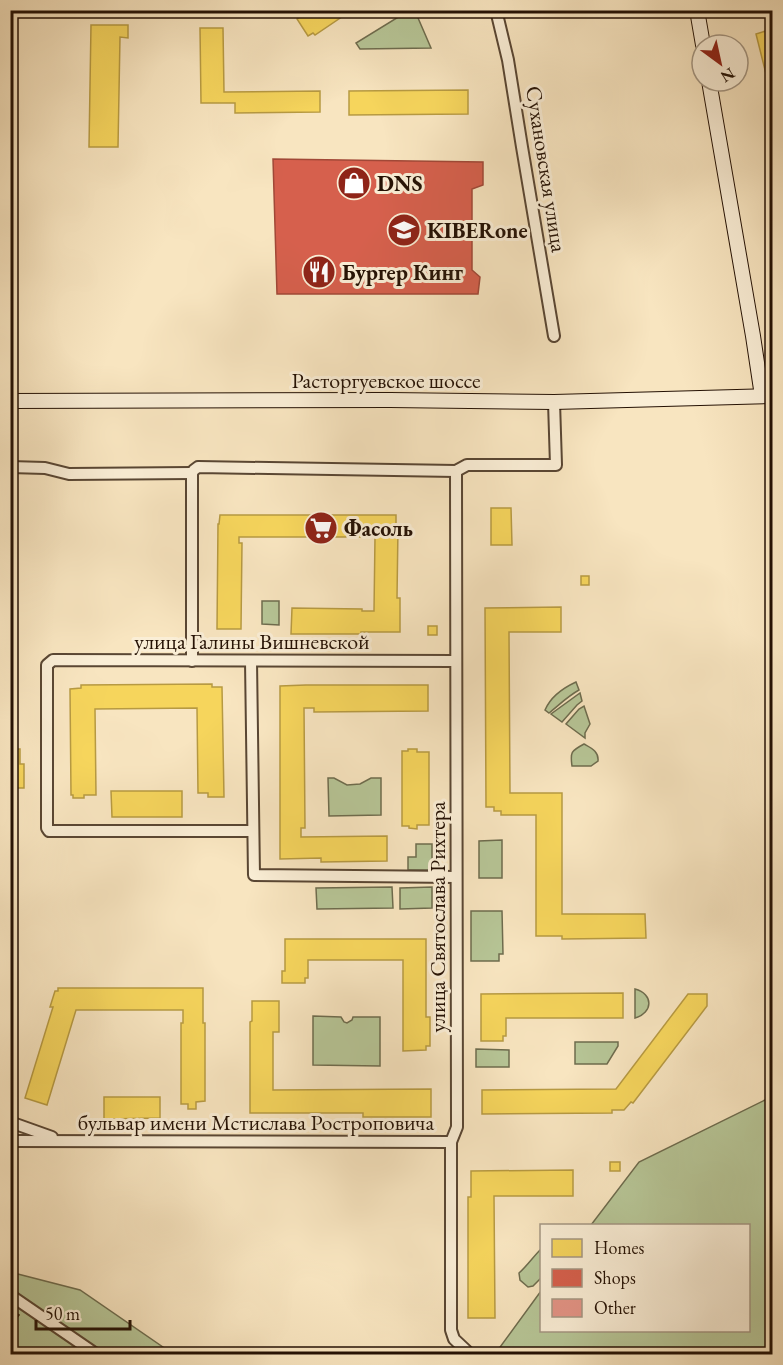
<svg xmlns="http://www.w3.org/2000/svg" width="783" height="1365" font-family="'EB Garamond',serif">
<rect width="100%" height="100%" fill="#f8e5c0"/>
<filter id="stains"><feTurbulence type="fractalNoise" baseFrequency=".00333" numOctaves="4"/><feColorMatrix values="0 0 0 0 .2 0 0 0 0 .09 0 0 0 0 .02 0 0 0 .5 -.17"/></filter>
<radialGradient id="worn" r=".72"><stop offset=".6" stop-color="#630" stop-opacity="0"/><stop offset="1" stop-color="#630" stop-opacity=".3"/></radialGradient>
<!-- green -->
<g fill="#b7c697" stroke="#6e6c4e" stroke-width="1.5">
<path d="M408,11H415L431,48L360,49L356,43Z"/>
<path d="M262,601H279V625L262,624Z"/>
<path d="M576,682L579,690C568,696 559,705 549,713L545,710C551,696 563,688 576,682Z"/>
<path d="M580,693L582,701L577,705L562,722L551,714Z"/>
<path d="M584,706L590,724L585,733V738L566,724L579,709Z"/>
<path d="M584,744C591,748 599,751 598,761L591,766H572C570,752 571,751 584,744Z"/>
<path d="M328,778H334L347,785L360,784L371,778H381V815L329,816Z"/>
<path d="M502,840V878H479V841Z"/>
<path d="M416,844H432V870H408V857H416Z"/>
<path d="M392,887L393,908L317,909L316,888Z"/>
<path d="M432,887V908L400,909V888Z"/>
<path d="M471,911H502L503,954H499V961H471Z"/>
<path d="M635,989C654,994 653,1013 635,1018Z"/>
<path d="M313,1016L341,1017L344,1022L347,1023L352,1020L353,1017H380V1066L313,1065Z"/>
<path d="M575,1042H618V1046L607,1064H575Z"/>
<path d="M476,1049L509,1050V1067H476Z"/>
<path d="M769,1098L772,1109V1354H484H495L541,1291L542,1330H748V1226L591,1225L639,1162Z"/>
<path d="M541,1249V1278L533,1286L528,1287L520,1280L519,1273C527,1266 533,1257 541,1249Z"/>
<path d="M10,1272L80,1290L173,1354H11Z"/>
</g>
<!-- homes -->
<g fill="#f6d55c" stroke="#b79a42" stroke-width="1.5">
<path d="M310,10H352L315,35L313,33L308,36L297,19Z"/>
<path d="M91,25H128V38L120,37L118,147H89Z"/>
<path d="M200,28H223L224,92L320,91V112L235,113V103H201Z"/>
<path d="M772,29V98L756,34Z"/>
<path d="M468,90V114L349,115V91Z"/>
<path d="M491,508H511L512,545H491Z"/>
<path d="M220,515H396V527H398L397,598H400V632H361V634H291L292,608L362,609V611H374L375,537H239V543H242L241,629H217L218,524H219Z"/>
<rect x="581" y="576" width="8" height="9"/>
<path d="M561,607V632H509L510,793H562V914H645L646,938L562,939V936H536V815H501V811H494V807H486L485,608Z"/>
<rect x="428" y="626" width="9" height="9"/>
<path d="M10,683H16V749H20V764H24V788H16V793H10Z"/>
<path d="M212,684V687H222L224,797H208V793H198L197,708L95,709L96,795H84V798H73V795H71L70,689L81,688V685Z"/>
<path d="M306,685H428V711L314,712V708H304L305,828H301V837L387,836V861L321,862V858L280,859V686Z"/>
<path d="M408,749H417V752H429V825H417V829L409,828V826H402V751H408Z"/>
<path d="M111,791H182V817H112Z"/>
<path d="M285,939H426V1017H430V1046H426V1050L403,1051V960H308V978H305V983H282V971H285Z"/>
<path d="M58,988H203V1023H205V1101L196,1102V1109H188V1104H181V1023H183V1010H76L47,1105L25,1098L53,1007H50L55,991H58Z"/>
<path d="M623,993V1018H506V1036H503V1041H481V994Z"/>
<path d="M688,994H707V1006L633,1103L631,1102L624,1110H612V1113L482,1114V1090L616,1089Z"/>
<path d="M252,1001H279V1032H273V1090L431,1089V1117H363V1113H250V1022L252,1021Z"/>
<path d="M104,1097H160V1118L104,1119Z"/>
<rect x="610" y="1162" width="10" height="9"/>
<path d="M573,1170V1196H494L495,1318H468V1197H471V1171Z"/>
</g>
<!-- shops -->
<path fill="#d6604d" stroke="#a14837" stroke-width="1.5" d="M273,159L483,162V185L472,189V270L480,277L478,294H277Z"/>
<!-- building -->
<path fill="#e39486" stroke="#241104" stroke-width="1.5" d="M10,1309L19,1315L12,1325L10,1324Z"/>
<g fill="none" stroke-linecap="round" stroke-linejoin="round">
<defs>
<g id="street">
<path d="M496,10L508,60L522,147L554,336"/>
<path d="M10,467L45,468L69,474L192,473"/>
<path d="M456,471L457,1127L451,1142V1330L454,1339L470,1354"/>
<path d="M192,661V473L194,470L198,467L456,471L467,465H556L554,402"/>
<path d="M251,661L254,875L456,877"/>
<path d="M253,831H49L47,828V665L53,660L456,661"/>
<path d="M10,1122L52,1137"/>
<path d="M10,1141L451,1142"/>
<path d="M10,1295L96,1354"/>
</g>
<g id="secondary">
<path d="M697,10L703,45"/>
<path d="M709,81L753,336L762,396"/>
<path d="M10,401L390,400L554,402L772,396"/>
</g>
</defs>
<!-- street casing -->
<use href="#street" stroke="#594633" stroke-width="14"/>
<!-- secondary casing -->
<use href="#secondary" stroke="#241104" stroke-width="16"/>
<!-- street -->
<use href="#street" stroke="#faeed6" stroke-width="10"/>
<!-- secondary -->
<use href="#secondary" stroke="#faeed6" stroke-width="14"/>
</g>
<!-- icons -->
<defs>
<symbol id="shop-disc" viewBox="-11 -11 22 22"><circle r="9.5" fill="#8f2418" stroke="#faeed6"/><path d="M-5-2.5h2.3a2.7 3.5 0 0 1 5.4 0H5L5.5 6h-11ZM-1.5-2.5h3a1.5 2.3 0 0 0-3 0Z" fill="#fff"/></symbol>
<symbol id="school-disc" viewBox="-11 -11 22 22"><circle r="9.5" fill="#8f2418" stroke="#faeed6"/><path d="M0-5L7-2L0 1L-7-2ZM-4 1L0 2.5L4 1V4Q0 6-4 4Z" fill="#fff"/></symbol>
<symbol id="restaurant-disc" viewBox="-11 -11 22 22"><circle r="9.5" fill="#8f2418" stroke="#faeed6"/><path d="M-5-6h1v4h1v-4h1v4h1v-4h1v5L-1.5 .5V6h-2V.5L-5-1ZM5-6V6H3V1.5H1.5Q1.5-4 5-6Z" fill="#fff"/></symbol>
<symbol id="supermarket-disc" viewBox="-11 -11 22 22"><circle r="9.5" fill="#8f2418" stroke="#faeed6"/><path d="M-6-5.5h2.5l.6 2H6L4.5 2H-2.5L-4.4-4H-6ZM-1.5 3.2a1.3 1.3 0 1 0 .1 0ZM3 3.2a1.3 1.3 0 1 0 .1 0Z" fill="#fff"/></symbol>
</defs>
<g fill-rule="evenodd">
<use href="#shop-disc" x="335" y="164" width="38" height="38"/>
<use href="#school-disc" x="385" y="211" width="38" height="38"/>
<use href="#restaurant-disc" x="300" y="253" width="38" height="38"/>
<use href="#supermarket-disc" x="302" y="509" width="38" height="38"/>
</g>
<g text-anchor="middle" stroke-width="6" stroke-linejoin="round" paint-order="stroke">
<!-- street labels -->
<g font-size="22" fill="#241104" stroke="#faeed6">
<text transform="translate(547 169) rotate(81)" y="8">Сухановская улица</text>
<text x="386" y="388">Расторгуевское шоссе</text>
<text x="252" y="649">улица Галины Вишневской</text>
<text transform="translate(437 917) rotate(-90)" y="8">улица Святослава Рихтера</text>
<text x="256" y="1130">бульвар имени Мстислава Ростроповича</text>
</g>
<!-- poi labels -->
<g font-size="22" font-weight="bold" fill="#241104" stroke="#faeed6" text-anchor="start">
<text x="377" y="191">DNS</text>
<text x="427" y="238">KIBERone</text>
<text x="342" y="280">Бургер Кинг</text>
<text x="344" y="536">Фасоль</text>
</g>
</g>
<!-- margin -->
<rect width="783" height="1365" fill="none" stroke="#f8e5c0" stroke-width="36"/>
<rect x="12" y="12" width="759" height="1341" fill="none" stroke="#241104" stroke-width="3"/>
<rect x="18" y="18" width="747" height="1329" fill="none" stroke="#241104" stroke-width="1.5"/>
<!-- legend -->
<rect x="540" y="1224" width="210" height="108" fill="#faeed6" stroke="#a49682" stroke-width="1.5"/>
<rect x="552" y="1239" width="30" height="18" fill="#f6d55c" stroke="#a49682" stroke-width="1.5"/>
<text x="594" y="1254" font-size="18" fill="#241104">Homes</text>
<rect x="552" y="1269" width="30" height="18" fill="#d6604d" stroke="#a49682" stroke-width="1.5"/>
<text x="594" y="1284" font-size="18" fill="#241104">Shops</text>
<rect x="552" y="1299" width="30" height="18" fill="#e39486" stroke="#a49682" stroke-width="1.5"/>
<text x="594" y="1314" font-size="18" fill="#241104">Other</text>
<!-- north arrow -->
<g transform="translate(720 63) rotate(147)"><circle r="28" fill="#faeed6" stroke="#a49682" stroke-width="1.5"/>
<path d="M0-4.5L10 22L0 15L-10 22Z" fill="#8f2418"/>
<text y="-9" font-size="16" font-weight="bold" text-anchor="middle" fill="#241104">N</text>
</g>
<!-- scale -->
<path d="M36 1320v9h94v-9" fill="none" stroke="#241104" stroke-width="3"/>
<text x="45" y="1320" font-size="18" fill="#241104" stroke="#faeed6" stroke-width="4.5" paint-order="stroke">50 m</text>
<rect width="100%" height="100%" filter="url(#stains)"/>
<rect width="100%" height="100%" fill="url(#worn)"/>
</svg>
